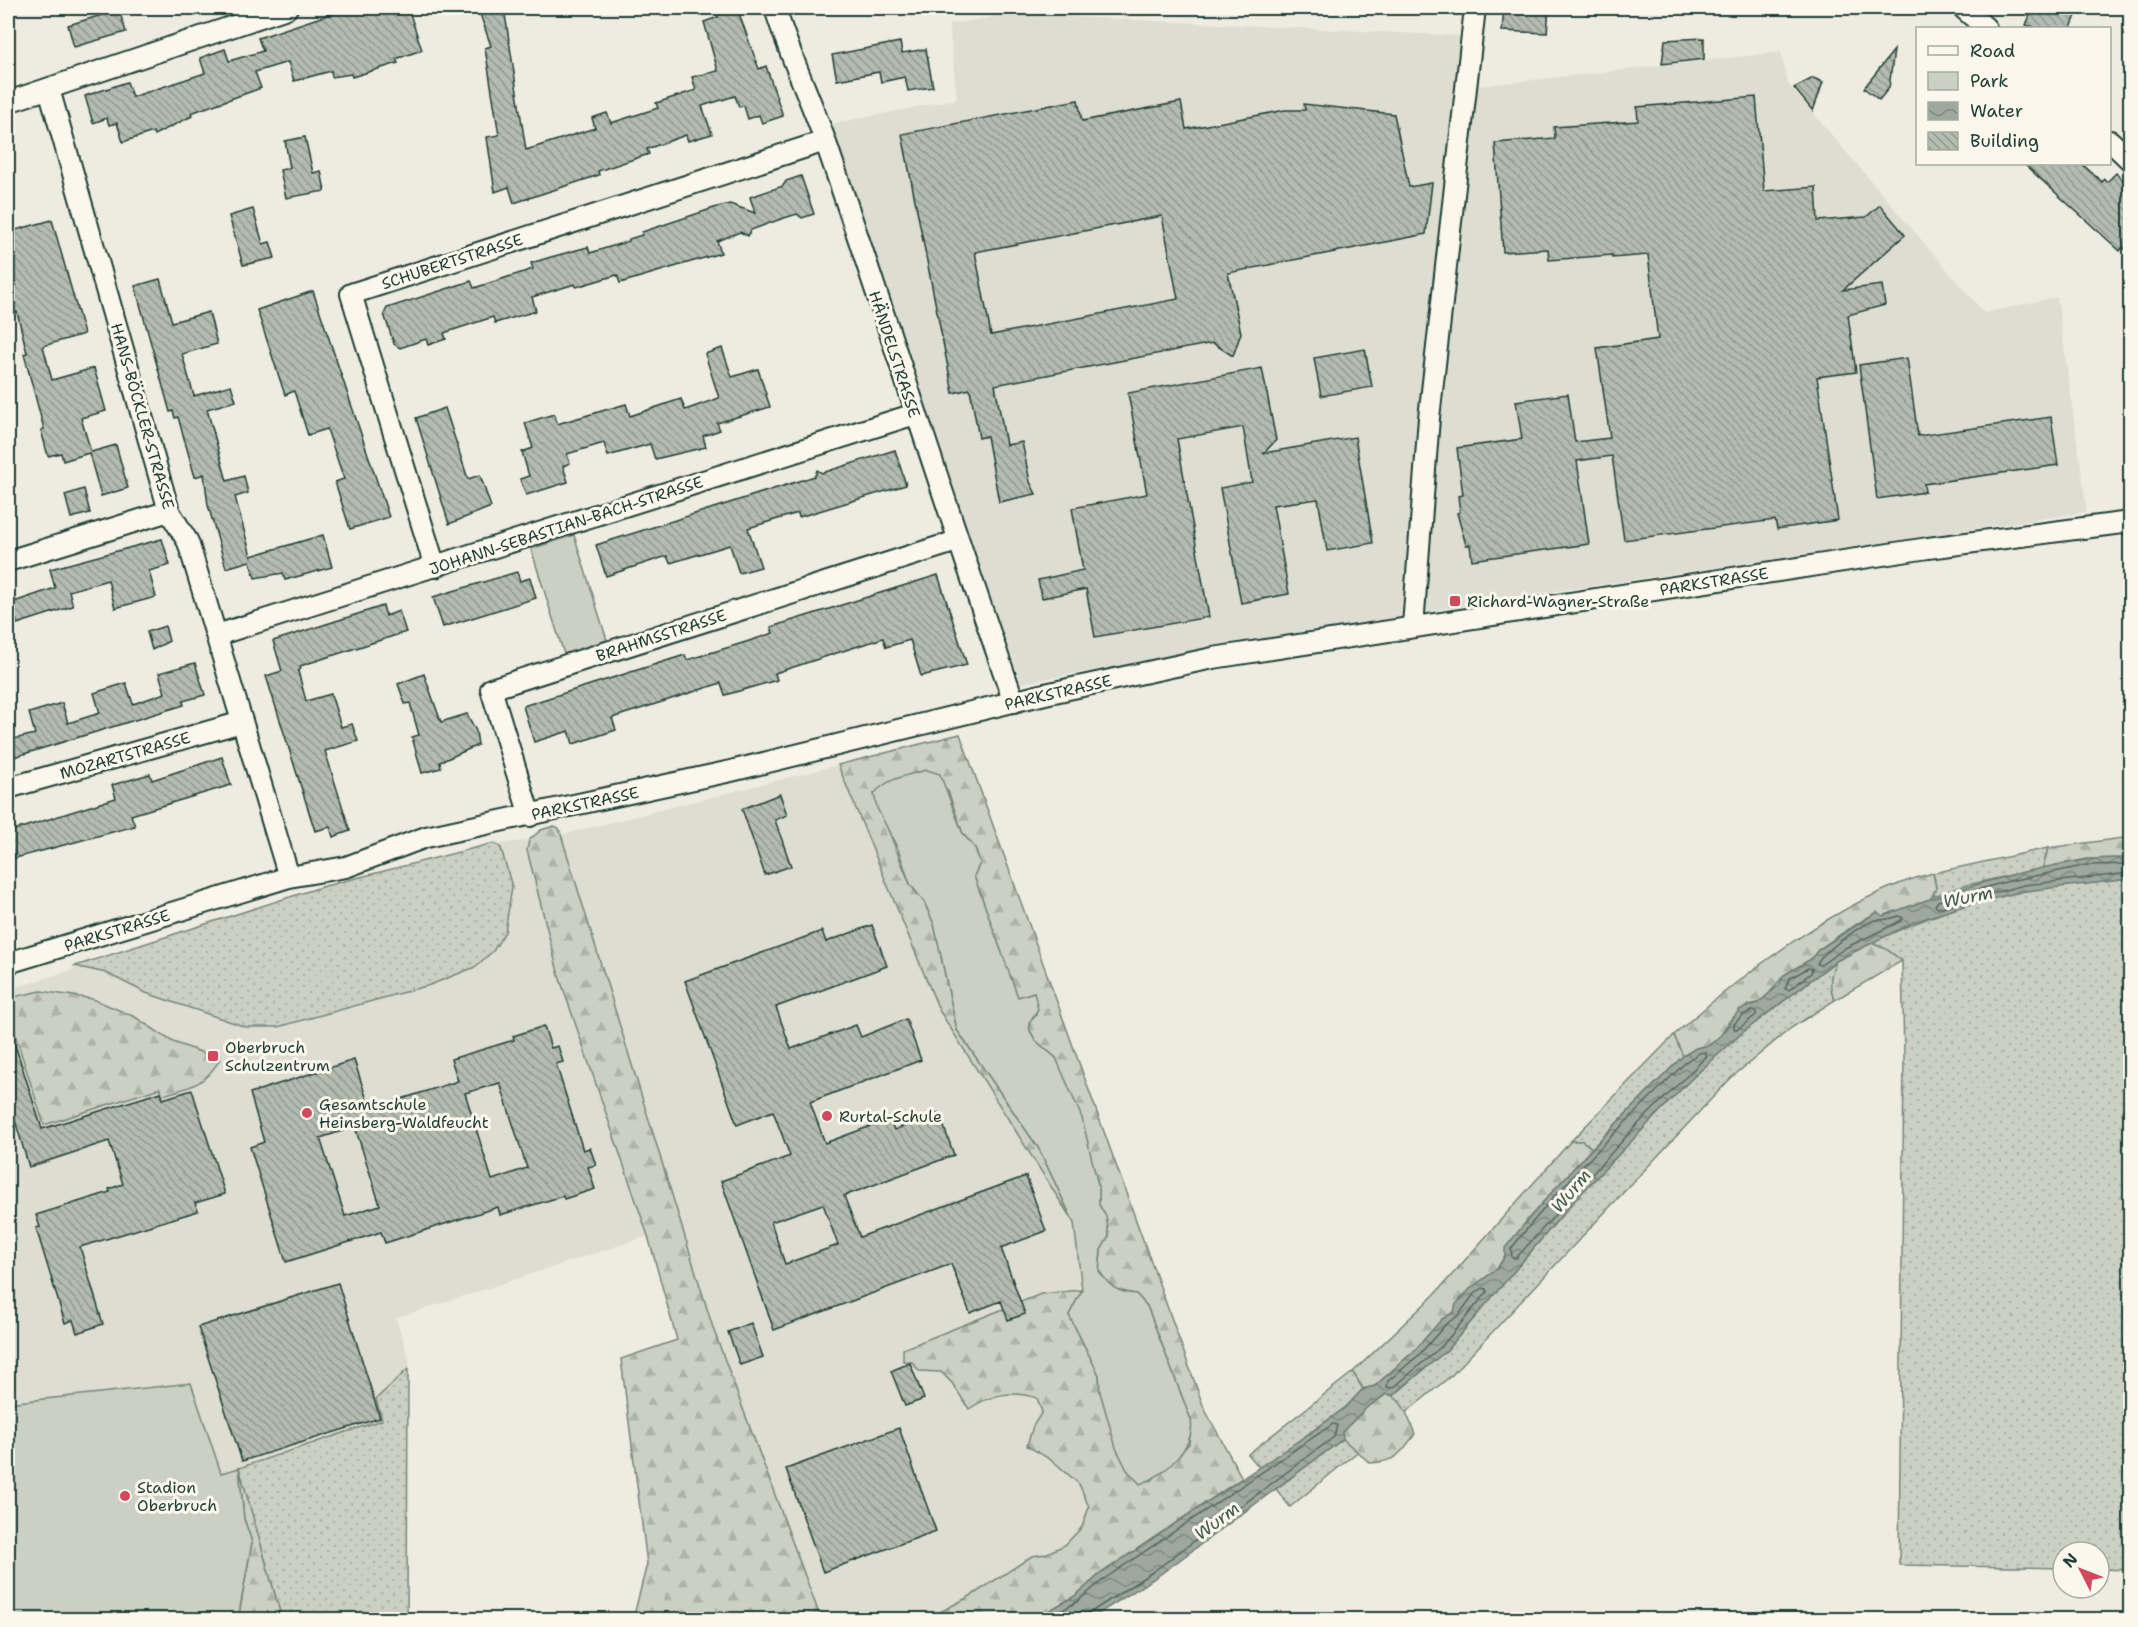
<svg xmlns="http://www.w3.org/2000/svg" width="2138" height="1627" font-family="'Shantell Sans',sans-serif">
<defs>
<pattern id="grass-dots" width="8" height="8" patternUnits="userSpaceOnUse" patternTransform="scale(1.5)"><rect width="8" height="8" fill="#cbcfc4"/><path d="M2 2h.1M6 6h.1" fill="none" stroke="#aeb3a9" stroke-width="1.8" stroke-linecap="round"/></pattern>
<pattern id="forest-firs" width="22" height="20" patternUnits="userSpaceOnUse" patternTransform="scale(1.5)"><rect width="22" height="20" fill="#cbcfc4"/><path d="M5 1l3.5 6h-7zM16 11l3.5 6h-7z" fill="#aeb3a9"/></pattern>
<pattern id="water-waves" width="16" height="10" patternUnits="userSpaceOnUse" patternTransform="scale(1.5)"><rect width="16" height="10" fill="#9fa89f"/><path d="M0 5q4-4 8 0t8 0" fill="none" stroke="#818a82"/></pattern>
<pattern id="building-back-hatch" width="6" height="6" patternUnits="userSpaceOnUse" patternTransform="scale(1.5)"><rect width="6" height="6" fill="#b4bbb0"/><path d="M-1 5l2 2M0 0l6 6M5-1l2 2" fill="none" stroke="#929990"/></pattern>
</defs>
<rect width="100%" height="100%" fill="#eeece1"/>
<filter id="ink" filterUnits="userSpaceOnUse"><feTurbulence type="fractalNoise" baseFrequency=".0167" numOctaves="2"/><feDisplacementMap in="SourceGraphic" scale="12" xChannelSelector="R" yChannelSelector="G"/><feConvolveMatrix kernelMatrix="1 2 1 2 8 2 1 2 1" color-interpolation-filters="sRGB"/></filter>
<g filter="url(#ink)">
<!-- built -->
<g fill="#ddddd2">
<path d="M1014,14L1484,37L1479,86L1781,52L1788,84L1984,313L2057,297L2087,512L1484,602L1021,683L826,125L957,99L949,24Z"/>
<path d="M838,765L939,1010L1074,1223L1082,1290L1041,1294L903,1349L919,1371L941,1372L952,1383L957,1395L979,1402L999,1395L1019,1392L1037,1398L1042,1412L1033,1426L1032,1451L1053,1461L1079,1484L1089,1507L1119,1528L973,1619H821L713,1328L561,835Z"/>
<path d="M529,840L527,850L559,976L648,1236L396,1318L410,1362L408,1369L376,1399L382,1420L222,1473L191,1383L8,1403V990L242,916L485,846Z"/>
</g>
<!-- grass -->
<g fill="url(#grass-dots)" stroke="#75867c" stroke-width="1.5">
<path d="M494,843L501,848L512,887L505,932L493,951L475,967L430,985L278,1027H246L146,993L106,973L75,966L321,887Z"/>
<path d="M2048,848L2043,868L1967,885L1933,896L1936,888L1933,873Z"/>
<path d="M2130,879V1570L2099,1569V1552H2063V1568L1899,1565L1904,1056L1902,961L1886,949L1871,943C1920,919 1971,901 2024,891C2059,884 2095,883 2130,879Z"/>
<path d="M1836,961C1830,974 1828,987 1835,1000L1791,1028L1731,1078L1452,1375L1290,1507L1276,1489L1343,1439L1447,1350L1573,1202L1689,1081L1742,1033Z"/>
<path d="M1674,1035L1683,1056L1592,1148L1582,1141H1571Z"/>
<path d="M408,1369L407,1619H282L239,1468L382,1420L376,1399Z"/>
<path d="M1353,1372L1363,1389L1346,1407L1260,1468L1248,1454Z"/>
</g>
<!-- forest -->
<g fill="url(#forest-firs)" stroke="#75867c" stroke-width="1.5">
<path d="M960,734L1204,1408L1242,1478L1100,1574L1075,1596L1034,1619H927L974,1594L1032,1556L1045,1554L1065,1545L1082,1527L1089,1507L1079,1484L1053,1461L1027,1446L1033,1426L1042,1412L1037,1398C1012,1390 991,1394 969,1409L952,1383L941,1372L919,1371L912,1362L903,1361V1349L1041,1294L1082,1290L1069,1315L1099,1375L1100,1392L1151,1481L1189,1444L1191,1420L1147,1306L1136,1294C1117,1292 1110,1287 1099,1271L1101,1250L1109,1236L1106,1216L1099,1205V1189L1094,1169L1056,1058L1036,1041L1030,1031L1029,1023L1036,1015L1034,992L1018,998L974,876L980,863L975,848L963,834L948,791L874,794L910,884L924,902L934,924L957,1030L1039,1149L1074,1223L939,1010L838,765Z"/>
<path d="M554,826L559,828L713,1328L821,1619H633L647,1564L621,1359L677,1340L648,1236L559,976L527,850L529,840L541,830Z"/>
<path d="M2130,837V858L2087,859L2043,868L2048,848Z"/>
<path d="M1933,873L1936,888L1930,900L1882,916L1868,917L1841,934L1818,950L1811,959L1784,975L1767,996L1758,1003L1748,1005L1729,1021L1721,1035L1710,1045L1696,1048L1683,1056L1674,1035C1741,975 1847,894 1933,873Z"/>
<path d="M1871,943L1886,949L1902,961L1835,1000C1828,987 1830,974 1836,961Z"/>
<path d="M41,991L93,999L135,1017L173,1042L220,1059C205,1085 191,1087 163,1095L160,1088L44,1125L14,1031L8,1024V998Z"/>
<path d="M1571,1141H1582L1592,1148L1527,1220L1497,1269L1470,1289L1454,1312L1442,1319L1414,1351L1375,1386L1363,1389L1353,1372L1434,1295Z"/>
<path d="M1387,1394C1403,1397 1409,1420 1415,1434C1400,1454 1397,1462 1370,1463L1343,1439L1341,1433L1365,1409Z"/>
<path d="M239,1468L282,1619L238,1620L252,1542L244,1519Z"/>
</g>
<!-- park -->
<g fill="#cbcfc4" stroke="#75867c" stroke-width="1.5">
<path d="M574,535L607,640L564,654L531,549Z"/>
<path d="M927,770L940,774L963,834L975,848L980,863L974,876L1018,997L1034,992L1038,1009L1029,1023L1030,1031L1036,1041L1056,1058L1082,1118L1099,1189V1205L1106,1216L1109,1236L1101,1250L1099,1271C1110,1287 1117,1292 1136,1294L1147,1306L1191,1420C1196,1447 1164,1476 1140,1484L1127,1470L1116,1448L1100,1392L1099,1375L1069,1315L1082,1290L1074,1223L1039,1149L957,1030L934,924L924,902L910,884L898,849L877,808L874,794C887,778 908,775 927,770Z"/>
<path d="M191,1383L221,1473L239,1468L244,1519L252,1542L238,1619H8V1403Z"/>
</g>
<!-- water -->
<path fill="url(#water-waves)" stroke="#6c7d74" stroke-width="1.5" d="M2130,858V879L2025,891L1970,904L1914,922L1836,961L1742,1033L1689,1081L1573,1202L1447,1350L1393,1395L1386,1394L1365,1409L1342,1432L1343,1439L1158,1576L1090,1619H1034L1075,1596L1100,1574L1316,1429L1346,1407L1363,1389L1375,1386L1414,1351L1442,1319L1454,1312L1456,1304L1470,1289L1497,1269L1505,1256V1248C1559,1179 1622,1118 1683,1056L1696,1048L1710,1045L1721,1035L1739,1010L1758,1003L1779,985L1784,975L1811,959L1818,950L1877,912L1883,916C1948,891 2014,871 2085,860C2100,857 2115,859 2130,858Z"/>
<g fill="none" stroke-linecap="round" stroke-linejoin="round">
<!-- shore -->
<g stroke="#52685f" stroke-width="1.5">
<path d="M2130,864L2088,865L2005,882L1938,901L1935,906L1938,908L2024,885L2130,873"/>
<path d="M1899,916L1903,918L1901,921L1845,948L1821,965L1817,964C1819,955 1866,920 1877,920C1885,920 1890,919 1899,916Z"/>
<path d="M1808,968L1812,969L1811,973L1789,990L1785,989L1789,979Z"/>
<path d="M1753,1010L1756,1012V1015L1738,1029H1734V1024L1743,1015Z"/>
<path d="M1699,1053L1705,1052L1707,1056L1633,1129L1516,1258H1512L1511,1249C1563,1181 1627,1121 1687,1061Z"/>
<path d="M1483,1288L1486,1289L1487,1292L1442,1346L1393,1388L1387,1387L1388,1381L1418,1356L1446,1324L1458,1316L1474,1294Z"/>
<path d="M1046,1620L1078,1601L1104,1579L1333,1424L1337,1425L1334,1437L1154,1571L1091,1612L1088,1620"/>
</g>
</g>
<!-- building -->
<g fill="url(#building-back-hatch)" stroke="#1f3d34" stroke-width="1.5" fill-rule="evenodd">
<path d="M348,8H408L422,50L396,59L398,63L352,77L351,74L332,77L331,71L294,81L288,62L255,72L261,88L191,113L192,116L154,135L153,132L123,142L117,123L109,125L107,118L93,123L85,96L127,82L132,97L205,73L200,58L225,49L229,61L263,51L258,38Z"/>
<path d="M478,8H504L526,150L595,128L592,118L607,113L611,123L658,108L656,103L696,90L692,77L718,71L704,22L718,17L715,8H737L759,69L766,66L783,116L762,123L759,115L748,119L744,106L739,107L735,96L702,106L712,134L688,141L686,135L647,149L649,154L598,171L599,175L514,203L509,187L495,192L487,137L499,135L485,48L491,46Z"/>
<path d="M1504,8H1549L1547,33L1502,31Z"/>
<path d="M2033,8H2079L2071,28H2036L2026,25Z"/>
<path d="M119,10L126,32L74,47L68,25Z"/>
<path d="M1704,38V59L1662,64L1665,40Z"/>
<path d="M900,42L902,53L926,49L933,87L908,91L905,77L881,82L879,72L837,80L832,55Z"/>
<path d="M1894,50L1889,88L1879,100L1864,88Z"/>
<path d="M1813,78L1823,82L1813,111L1794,88Z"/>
<path d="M1756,97L1764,191L1816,187L1818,221L1866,217L1880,205L1905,235L1843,290L1882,285L1885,305L1848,315L1856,372L1817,377L1838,520L1777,529L1775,520L1624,540L1612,456L1577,461L1589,544L1472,560L1470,545H1466L1457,513L1460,512L1458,496L1463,495L1457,448L1522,439L1516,401L1568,394L1575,442L1610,438L1597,348L1658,339L1648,255L1612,258V255L1549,260L1548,249L1503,252L1495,143L1555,138L1554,127L1638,121L1637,107Z"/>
<path d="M1078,100L1082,121L1181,102L1186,129L1285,110H1305L1304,104L1394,114L1409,187L1432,183L1426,234L1228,273L1241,333L1233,356L1213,343L995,385L1006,445L1022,442L1030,482L1036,494L999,502L987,436L979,438L970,389L953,393L902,134ZM1162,216L1178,299L991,335L975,252Z"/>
<path d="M305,137L313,173L321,171L325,191L286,198L280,170L290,168L285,141Z"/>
<path d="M2024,164H2082L2102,182L2104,179L2107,182L2116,173L2130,187V254L2123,247L2120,251Z"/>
<path d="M801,176L814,214L802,218L797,214L781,219L751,230L748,236L740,232L717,241L721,253L620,283L617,275L576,287L575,284L532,297L536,311L495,323L493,317L444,333L446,339L428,345L426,339L400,348L394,344L384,314L387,308L471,281L474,288L533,269L531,263L551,257L588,247L590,253L629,241V239L642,235V232L717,207L730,204L755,213L750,197L783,186L786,181Z"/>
<path d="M253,209L263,244L270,242L275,258L243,265L229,216Z"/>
<path d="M52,220L84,334L43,346L52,380L94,368L106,411L81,418L91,452L116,445L128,488L101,496L89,453L63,461L61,453L48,456L41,430L44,429L24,354L27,353L17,312L10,314L8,305V232Z"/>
<path d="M160,279L172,322L209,312L217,344L182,354L194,396L231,385L236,401L207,409L227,481L244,476L248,493L235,497L251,556L323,535L332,567L285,580L283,573L255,578L250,561L226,568L208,505L204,474L195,477L178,417L175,418L173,411L170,412L135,286Z"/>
<path d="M313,291L389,517L350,529L335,482L344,479L327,429L308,435L294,391L285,395L257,310Z"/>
<path d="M722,348L732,377L758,369L770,407L717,423L720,430L703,436L706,447L655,459L650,444L608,456L604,443L567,454L570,463L563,466L568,482L526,495L520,479L529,476L522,452L533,448L525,423L554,414L557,424L626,404L630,416L681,399L685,410L719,398L705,354Z"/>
<path d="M1365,349L1372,387L1321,396L1314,358Z"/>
<path d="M1907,358L1918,436L2051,417L2058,465L1924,484L1925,492L1877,499L1859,365Z"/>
<path d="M1262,368L1276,440L1264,453L1355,437L1373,543L1327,551L1318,499L1273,505L1289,594L1241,603L1220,488L1252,482L1243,427L1177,439L1209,617L1095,637L1086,589L1042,598L1038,580L1083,570L1072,508L1147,494L1128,393Z"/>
<path d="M445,408L468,479L480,475L491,507L449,524L416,418Z"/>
<path d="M895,450L906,485L799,517L798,513L748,528L761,567L739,573L730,545L670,563L667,556L606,576L596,545L815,476L817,470L822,473Z"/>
<path d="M84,489L90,513L71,518L65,495Z"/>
<path d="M162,539L170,565L149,571L156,597L115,608L108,580L69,591L73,606L17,624L11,603L55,588L50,569Z"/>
<path d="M517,572L520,581L530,578L536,598L443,627L433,597Z"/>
<path d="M938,575L967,665L921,676L910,640L886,647L883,638L775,673L777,680L725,695L721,683L612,718L616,730L573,744L569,731L534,742L523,706L685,655L687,660L746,642L773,633L771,627Z"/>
<path d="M383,606L386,616L399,611L406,632L300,666L301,669L298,671L306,701L331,694L341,727L352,724L358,741L325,751L350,831L333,837L330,827L315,831L266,676L282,671L273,641Z"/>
<path d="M165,626L169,641L152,650L147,632Z"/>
<path d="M195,663L205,695L183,701L184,705L14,757L9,740L35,734L29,713L62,703L68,723L100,713L94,693L126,683L133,704L165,693L159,673Z"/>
<path d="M424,674L441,722L467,714L476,731L478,745L440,762L441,768L422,773L412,737L419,735L410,703L405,704L398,684Z"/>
<path d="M222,757L231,785L131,815L135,826L8,860V832L116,798L112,785L150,774L152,780Z"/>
<path d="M780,794L787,815L775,820L791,866L765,875L742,809Z"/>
<path d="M872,925L887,966L776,1007L791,1049L856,1025L861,1037L906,1019L921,1060L810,1102L825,1143L890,1119L894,1130L939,1113L954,1155L844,1196L860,1237L1026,1176L1046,1231L1001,1248L1025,1314L1008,1320L1001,1301L970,1313L951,1264L774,1330L721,1181L790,1156L773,1111L737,1125L685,981L822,931L826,942ZM823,1204L838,1245L785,1264L771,1222Z"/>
<path d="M544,1026L551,1048L558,1046L563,1062L556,1064L583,1150L590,1148L596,1165L588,1167L595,1189L564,1199L563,1196L500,1215L498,1207L385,1243L381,1232L286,1262L250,1147L264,1142L250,1093L354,1060L370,1109L458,1081L451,1059L514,1040L513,1036ZM500,1083L527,1168L492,1180L465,1093ZM355,1127L380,1205L345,1216L320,1138Z"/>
<path d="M11,1032L42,1129L161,1092L163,1099L192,1090L225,1194L195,1203L198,1211L80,1247L103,1324L77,1333L73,1320L65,1323L36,1228L40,1227L36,1215L110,1192L109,1189L123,1184L109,1141L29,1167L8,1097V1033Z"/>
<path d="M338,1283L380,1418L242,1461L198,1327Z"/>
<path d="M751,1323L763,1357L740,1365L728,1332Z"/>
<path d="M910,1363L924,1399L905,1406L891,1371Z"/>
<path d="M899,1428L936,1531L823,1572L786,1469Z"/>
</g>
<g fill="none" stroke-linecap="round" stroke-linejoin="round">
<defs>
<g id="minor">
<path d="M775,8C789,54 810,98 826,143C890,329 949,517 1014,702"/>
<path d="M1963,8L1986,28"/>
<path d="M49,89L169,511L188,542L289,877"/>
<path d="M8,102L287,8"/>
<path d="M2110,141L2130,160"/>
<path d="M8,561L169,511"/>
<path d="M435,567L351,294L825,141"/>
<path d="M1413,626L1429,418L1475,8"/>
<path d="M217,635L915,414"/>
<path d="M8,788L242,722"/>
<path d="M530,816L491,689L957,541"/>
<path d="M8,963L289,877L346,867L426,837L731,771L1045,694L1213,658L1928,548L2130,522"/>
</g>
</defs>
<!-- minor casing -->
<use href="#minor" stroke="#1f3d34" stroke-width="24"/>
<!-- minor -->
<use href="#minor" stroke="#fbf7ec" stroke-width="20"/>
</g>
</g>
<!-- markers -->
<g fill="#d1495b" stroke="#fbf7ec" stroke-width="2">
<rect x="1449" y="595" width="12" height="12" rx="3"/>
<rect x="207" y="1050" width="12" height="12" rx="3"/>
<circle cx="307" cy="1113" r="6"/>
<circle cx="827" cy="1116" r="6"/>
<circle cx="125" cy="1496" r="6"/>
</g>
<g text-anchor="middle" stroke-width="6" stroke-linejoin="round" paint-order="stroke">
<!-- street labels -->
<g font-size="16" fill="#1f3d34" stroke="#fbf7ec">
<text transform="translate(452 261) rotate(-18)" y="6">SCHUBERTSTRASSE</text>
<text transform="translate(895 354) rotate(72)" y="6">HÄNDELSTRASSE</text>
<text transform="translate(143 416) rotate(74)" y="6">HANS-BÖCKLER-STRASSE</text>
<text transform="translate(566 525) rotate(-18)" y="6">JOHANN-SEBASTIAN-BACH-STRASSE</text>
<text transform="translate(1714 581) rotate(-9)" y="6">PARKSTRASSE</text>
<text transform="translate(661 635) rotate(-18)" y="6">BRAHMSSTRASSE</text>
<text transform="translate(1058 692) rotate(-13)" y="6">PARKSTRASSE</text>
<text transform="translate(125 755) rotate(-16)" y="6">MOZARTSTRASSE</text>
<text transform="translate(585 803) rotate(-12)" y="6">PARKSTRASSE</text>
<text transform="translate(117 930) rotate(-17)" y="6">PARKSTRASSE</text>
</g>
<!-- poi labels -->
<g font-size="16" fill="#1f3d34" stroke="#fbf7ec" text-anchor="start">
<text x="1467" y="607">Richard-Wagner-Straße</text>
<text x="225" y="1053">Oberbruch<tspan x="225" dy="18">Schulzentrum</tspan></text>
<text x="319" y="1110">Gesamtschule<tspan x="319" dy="18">Heinsberg-Waldfeucht</tspan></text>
<text x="839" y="1122">Rurtal-Schule</text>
<text x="137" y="1493">Stadion<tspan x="137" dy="18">Oberbruch</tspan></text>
</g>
<!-- water labels -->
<g font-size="18" font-style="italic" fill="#455d54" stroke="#fbf7ec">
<text transform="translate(1968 897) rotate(-11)" y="6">Wurm</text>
<text transform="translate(1571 1191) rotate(-50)" y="6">Wurm</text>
<text transform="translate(1217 1521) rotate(-37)" y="6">Wurm</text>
</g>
</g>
<!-- margin -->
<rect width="2138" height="1627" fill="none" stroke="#fbf7ec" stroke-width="30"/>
<rect x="15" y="15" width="2108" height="1597" fill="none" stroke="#1f3d34" stroke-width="2" filter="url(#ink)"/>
<!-- legend -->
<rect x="1916" y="27" width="195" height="138" fill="#fbf7ec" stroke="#a3ada2" stroke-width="1.5"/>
<rect x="1928" y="46" width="30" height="9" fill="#fbf7ec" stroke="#a3ada2" stroke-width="1.5"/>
<text x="1970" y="57" font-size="18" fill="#1f3d34">Road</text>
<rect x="1928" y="72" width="30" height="18" fill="#cbcfc4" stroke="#a3ada2" stroke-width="1.5"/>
<text x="1970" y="87" font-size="18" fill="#1f3d34">Park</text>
<rect x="1928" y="102" width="30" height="18" fill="url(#water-waves)" stroke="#a3ada2" stroke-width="1.5"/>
<text x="1970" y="117" font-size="18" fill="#1f3d34">Water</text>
<rect x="1928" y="132" width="30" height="18" fill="url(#building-back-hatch)" stroke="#a3ada2" stroke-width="1.5"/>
<text x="1970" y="147" font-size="18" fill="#1f3d34">Building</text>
<!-- north arrow -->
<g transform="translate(2081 1570) rotate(312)"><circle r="28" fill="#fbf7ec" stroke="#a3ada2" stroke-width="1.5"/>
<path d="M0-4.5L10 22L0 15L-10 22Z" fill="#d1495b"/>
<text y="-9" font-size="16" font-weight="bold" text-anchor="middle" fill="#1f3d34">N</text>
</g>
</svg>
